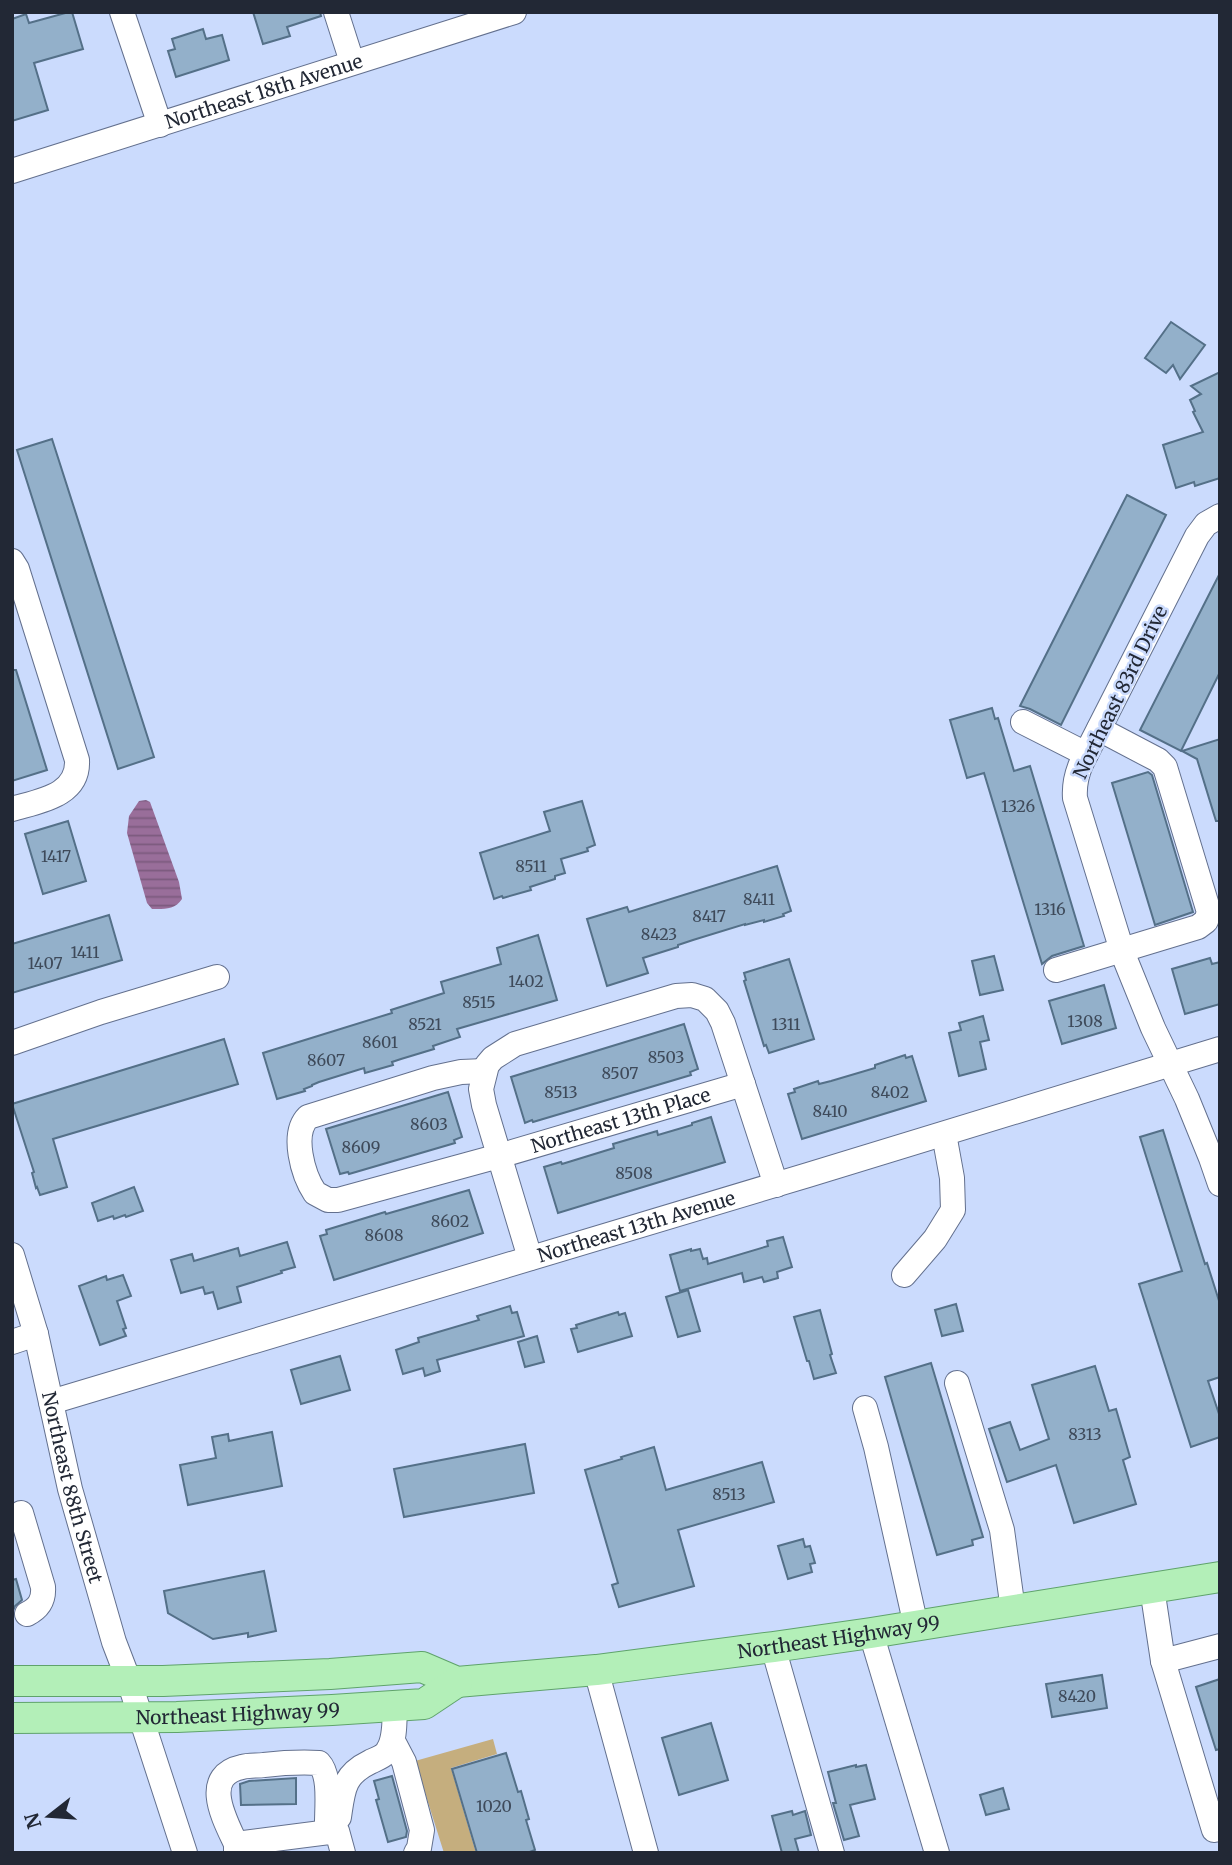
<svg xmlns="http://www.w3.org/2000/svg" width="1232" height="1865" font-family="Merriweather,serif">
<defs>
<pattern id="water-rules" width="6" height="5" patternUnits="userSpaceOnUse" patternTransform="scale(1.75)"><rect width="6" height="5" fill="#996e9a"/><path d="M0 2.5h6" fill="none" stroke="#7c5a7e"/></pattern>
</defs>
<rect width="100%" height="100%" fill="#cbdbfd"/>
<!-- green -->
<path fill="#c5ae7e" d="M493,1739L497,1754L451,1768L476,1853H444L415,1761Z"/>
<!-- water -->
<path fill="url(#water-rules)" d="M146,800L150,802L179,882L182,899C175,910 164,909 152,909L147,903L127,833L129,816L139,801Z"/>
<!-- building -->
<g fill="#93b0ca" stroke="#547088" stroke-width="2">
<path d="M69,12H72L83,49L34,63L48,110L12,121V19L26,14L29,23Z"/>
<path d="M253,12H320L321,16L287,27L290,36L263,44Z"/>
<path d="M203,29L206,39L222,35L229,60L176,77L168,51L175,49L172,39Z"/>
<path d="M1171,322L1205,345L1180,379L1173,365L1166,373L1145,358Z"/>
<path d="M1220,372V478L1195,486L1194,482L1176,488L1163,445L1203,432L1193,412L1195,411L1190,400L1201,394L1191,386Z"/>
<path d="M52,439L154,757L118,769L17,450Z"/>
<path d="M1127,495L1166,515L1061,725L1030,709L1020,706Z"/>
<path d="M1220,573V672L1181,751L1140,730Z"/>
<path d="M12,670H16L47,770L12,781Z"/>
<path d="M992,708L995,719L998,718L1014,771L1030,766L1084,946L1052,956L1042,964L984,773L967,778L950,720Z"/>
<path d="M1220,739V821H1216L1197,759L1182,751Z"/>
<path d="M1148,772L1152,775L1193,912L1155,925L1112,783Z"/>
<path d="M582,801L595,845L587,848L588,851L561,859L565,873L555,876V879L530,887L531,890L503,898L502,896L494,899L480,853L550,831L544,812Z"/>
<path d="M68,821L86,881L43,894L25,834Z"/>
<path d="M777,866L791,911L783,914L784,916L764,922V920L745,925V924L693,940L678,945V947L643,958L648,973L607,986L587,919L627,907L629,912Z"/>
<path d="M109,915L122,960L12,993V944Z"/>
<path d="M538,935L557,1000L457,1029L460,1037L433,1046L434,1049L401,1059L392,1062L393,1065L365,1073L364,1068L319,1082L312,1085V1086L304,1089L305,1091L277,1099L263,1053L392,1013L391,1010L444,993L441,982L501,964L497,948Z"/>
<path d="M994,956L1003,990L980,995L972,961Z"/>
<path d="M1210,958L1212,964L1220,962V1004L1185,1014L1172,969Z"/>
<path d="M789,959L814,1039L769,1053L766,1045L764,1046L744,981L746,980L744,973Z"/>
<path d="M1104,985L1116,1028L1062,1044L1049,1001Z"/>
<path d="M983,1016L989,1040L980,1042L986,1069L959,1076L949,1033L961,1030L959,1023Z"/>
<path d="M684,1024L698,1069L690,1072L691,1075L533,1122L532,1120L525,1123L511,1077Z"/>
<path d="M224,1039L238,1084L53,1139L67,1187L40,1195L37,1187L36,1188L32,1173L34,1172L12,1104Z"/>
<path d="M905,1055L906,1058L912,1056L926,1101L802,1139L788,1094L795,1092L794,1089L818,1081L819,1084L831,1081L875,1068V1065Z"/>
<path d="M448,1092L462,1137L454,1140L455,1143L349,1174L348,1172L340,1174L326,1129Z"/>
<path d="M711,1117L725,1162L558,1213L544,1167L561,1162L562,1164L614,1148L613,1144L657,1131L658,1135L692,1125V1123Z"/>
<path d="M1163,1130L1205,1264L1207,1263L1220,1304V1377L1208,1381L1220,1417V1437L1191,1447L1139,1284L1182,1271L1140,1137Z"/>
<path d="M134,1187L143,1211L126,1217L125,1215L114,1219L113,1216L98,1221L92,1203Z"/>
<path d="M469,1190L483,1233L334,1280L320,1236L327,1234L326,1230L385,1212L386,1214Z"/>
<path d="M783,1237L792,1267L777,1272L778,1278L764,1282L762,1277L744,1282L742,1273L680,1291L670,1255L691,1249V1251L700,1249L703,1259L707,1258L708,1264L768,1246L767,1241Z"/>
<path d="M287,1242L295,1267L281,1271L282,1273L237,1287L241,1302L218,1309L213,1292L205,1294L203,1287L181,1293L171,1260L192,1254L194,1261L238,1248L240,1256Z"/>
<path d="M123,1275L131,1296L117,1301L126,1328L123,1329L126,1336L100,1345L79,1286L106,1276L107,1280Z"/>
<path d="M688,1290L700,1331L678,1337L666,1297Z"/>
<path d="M956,1304L963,1331L942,1336L935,1310Z"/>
<path d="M510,1306L512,1313L517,1312L524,1336L437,1360L440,1371L425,1376L423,1368L403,1374L396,1350L419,1342L418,1338L479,1320L477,1316Z"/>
<path d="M820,1310L832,1354L830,1355L836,1373L814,1379L809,1361H807L794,1317Z"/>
<path d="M618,1312L619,1315L625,1313L632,1336L578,1352L571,1329L577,1328L576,1325Z"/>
<path d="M537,1336L544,1362L525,1367L518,1342Z"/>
<path d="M340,1356L350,1390L301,1404L291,1370Z"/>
<path d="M931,1363L983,1537L972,1540L973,1545L937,1555L885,1377Z"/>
<path d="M1095,1366L1109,1411L1116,1409L1130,1457L1123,1460L1136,1504L1074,1523L1056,1465L1007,1482L989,1429L1010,1422L1020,1450L1049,1439L1032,1385Z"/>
<path d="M272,1432L282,1486L188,1505L180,1465L216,1458L212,1437L228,1434L229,1441Z"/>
<path d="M525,1444L534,1493L404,1517L394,1469Z"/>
<path d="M654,1447L666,1490L762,1462L774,1502L678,1530L694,1586L619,1607L612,1585L618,1583L585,1470L622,1459L621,1457Z"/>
<path d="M803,1539L805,1547L810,1546L815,1563L810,1564L812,1572L788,1579L778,1546Z"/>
<path d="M264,1571L276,1631L248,1637V1633L213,1639L168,1613L164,1591Z"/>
<path d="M16,1579L22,1600L15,1606L12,1613V1580Z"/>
<path d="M1102,1675L1107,1708L1052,1717L1046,1684Z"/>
<path d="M1220,1679V1749L1216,1750L1196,1687Z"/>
<path d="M711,1723L728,1780L679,1795L662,1738Z"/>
<path d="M506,1753L518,1792L521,1791L529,1819L526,1820L535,1850L527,1853H477L452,1769Z"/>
<path d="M856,1765V1767L866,1765L875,1799L850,1805L859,1836L844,1840L833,1803H836L828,1772Z"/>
<path d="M392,1776L407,1831L406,1837L388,1842L376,1800L379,1799L374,1781Z"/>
<path d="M296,1778V1804L241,1805L240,1784L249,1781Z"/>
<path d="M1003,1788L1009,1809L986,1815L980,1795Z"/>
<path d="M792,1811L793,1815L805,1811L811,1835L795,1839L799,1853H782L772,1816Z"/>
</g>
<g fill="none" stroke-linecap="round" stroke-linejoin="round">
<defs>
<g id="minor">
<path d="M122,12L160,125"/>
<path d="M336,12L352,62"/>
<path id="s1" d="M12,171L514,12"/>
<path d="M1220,516L1206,524L1197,536L1081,764C1076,776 1074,785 1075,798L1123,954L1153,1028L1187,1099L1211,1158L1220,1184"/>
<path d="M12,561L17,569L77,760C79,796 39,801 12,809"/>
<path d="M1023,722L1086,754"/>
<path d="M1056,970L1198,927L1206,921L1209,912L1165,767L1158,760L1099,729"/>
<path d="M12,1043L101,1012L217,977"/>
<path id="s2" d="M485,1071L461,1072L433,1078L308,1117C291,1134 303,1175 315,1193L328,1200H338L499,1156L743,1084"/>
<path id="s3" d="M12,1255L36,1334L70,1489L114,1642L129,1681L185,1853"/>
<path d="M530,1258L484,1105L481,1089L487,1065L493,1058L515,1044L676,996L692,995L705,999L717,1011L723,1023L776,1185"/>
<path d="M904,1275L935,1239L953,1210L952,1178L944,1134"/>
<path d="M12,1342L36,1334"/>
<path d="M957,1383L1002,1530L1013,1610"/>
<path id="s4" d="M51,1402L808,1175L1220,1049"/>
<path d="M865,1408L876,1447L916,1626"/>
<path d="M21,1513L43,1587C44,1600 39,1608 27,1614"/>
<path d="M1152,1588L1163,1661L1214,1830L1220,1829"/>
<path d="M871,1633L937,1853"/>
<path d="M773,1647L832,1853"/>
<path d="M1163,1661L1220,1646"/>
<path d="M596,1670L646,1853"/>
<path d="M393,1741L404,1762L422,1830L419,1848L416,1853"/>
<path d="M339,1817C343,1790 343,1775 370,1762C376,1759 385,1756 388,1750C396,1738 394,1720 395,1706"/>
<path d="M236,1844C225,1820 200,1776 242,1767C249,1765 257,1766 264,1765C282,1763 300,1762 319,1763C332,1777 326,1812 327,1832"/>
<path d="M236,1853V1844L337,1831L343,1853"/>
</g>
<g id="major">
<path id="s5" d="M12,1681H163L330,1674L422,1667L457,1682L596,1670L773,1647L871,1633L1220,1577"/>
<path id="s6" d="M12,1718L177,1717L332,1710L424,1704L457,1682"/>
</g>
</defs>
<!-- minor casing -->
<use href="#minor" stroke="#63708e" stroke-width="26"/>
<!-- major casing -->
<use href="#major" stroke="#5fa36b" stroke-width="32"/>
<!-- minor -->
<use href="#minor" stroke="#fff" stroke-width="24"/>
<!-- major -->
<use href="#major" stroke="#b3efb8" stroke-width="30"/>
</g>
<g text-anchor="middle" stroke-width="5" stroke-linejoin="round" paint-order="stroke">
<!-- number labels -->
<g font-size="16" fill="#3e4a5a">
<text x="1018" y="812">1326</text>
<text x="56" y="862">1417</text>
<text x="531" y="872">8511</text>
<text x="759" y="905">8411</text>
<text x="1050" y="915">1316</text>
<text x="709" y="922">8417</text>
<text x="659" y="940">8423</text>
<text x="85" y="958">1411</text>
<text x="45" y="969">1407</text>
<text x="526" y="987">1402</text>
<text x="479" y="1008">8515</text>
<text x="1085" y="1027">1308</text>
<text x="425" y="1030">8521</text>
<text x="786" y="1030">1311</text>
<text x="380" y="1048">8601</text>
<text x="666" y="1063">8503</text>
<text x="326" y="1066">8607</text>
<text x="620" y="1079">8507</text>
<text x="561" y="1098">8513</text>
<text x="890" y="1098">8402</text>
<text x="830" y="1117">8410</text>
<text x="429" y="1130">8603</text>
<text x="361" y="1153">8609</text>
<text x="634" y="1179">8508</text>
<text x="450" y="1227">8602</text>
<text x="384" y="1241">8608</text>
<text x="1085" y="1440">8313</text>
<text x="729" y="1500">8513</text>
<text x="1077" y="1702">8420</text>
<text x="494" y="1812">1020</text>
</g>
<!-- street labels -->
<g font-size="19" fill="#222835" stroke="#cbdbfd">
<text dy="7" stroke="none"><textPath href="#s1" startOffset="264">Northeast 18th Avenue</textPath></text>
<text transform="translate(1120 692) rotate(-64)" y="7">Northeast 83rd Drive</text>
<text dy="7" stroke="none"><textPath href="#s2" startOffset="583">Northeast 13th Place</textPath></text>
<text dy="7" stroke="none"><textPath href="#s4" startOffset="611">Northeast 13th Avenue</textPath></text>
<text dy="7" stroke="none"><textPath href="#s3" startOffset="240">Northeast 88th Street</textPath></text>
<text dy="7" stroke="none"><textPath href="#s5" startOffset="833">Northeast Highway 99</textPath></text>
<text dy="7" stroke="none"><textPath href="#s6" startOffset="226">Northeast Highway 99</textPath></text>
</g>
</g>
<!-- border -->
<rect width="1232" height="1865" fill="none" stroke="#222835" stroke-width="28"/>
<!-- north arrow -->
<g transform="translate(49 1816) rotate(253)" stroke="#cbdbfd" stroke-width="5" paint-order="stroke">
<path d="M0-5L12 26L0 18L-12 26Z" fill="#222835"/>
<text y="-10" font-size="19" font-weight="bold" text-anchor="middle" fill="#222835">N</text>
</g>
</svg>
